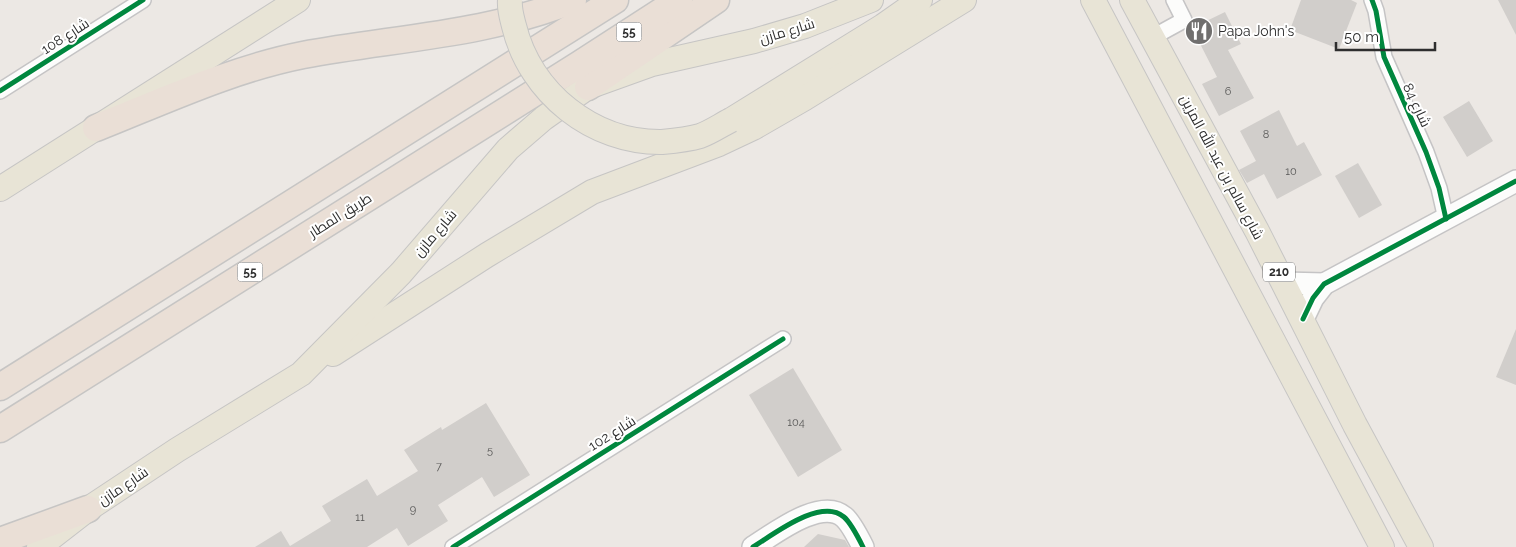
<svg xmlns="http://www.w3.org/2000/svg" width="1516" height="547" font-family="Raleway,Cairo,sans-serif">
<rect width="100%" height="100%" fill="#ece8e4"/>
<!-- building -->
<g fill="#d1cecb">
<path d="M1301,0H1351L1357,3L1339,49L1290,30Z"/>
<path d="M1498,0H1516V35Z"/>
<path d="M1225,12L1241,44L1228,50L1254,98L1219,116L1202,84L1217,77L1192,28Z"/>
<path d="M1469,101L1493,141L1467,157L1443,117Z"/>
<path d="M1279,110L1297,146L1304,142L1322,175L1277,199L1264,174L1247,183L1239,170L1256,161L1240,131Z"/>
<path d="M1358,163L1382,205L1359,218L1335,176Z"/>
<path d="M1516,329V385L1496,377Z"/>
<path d="M793,368L842,450L798,477L749,395Z"/>
<path d="M486,403L530,475L494,497L482,477L438,505L448,521L408,546L397,528L367,547H255L281,531L290,546L331,521L322,506L367,479L377,496L418,471L404,450L441,427L442,430Z"/>
<path d="M818,534L845,540L849,547H804Z"/>
</g>
<g fill="none" stroke-linecap="round" stroke-linejoin="round">
<defs>
<g id="street">
<path d="M1372,0L1376,11L1384,57L1426,152L1439,188L1446,219"/>
<path d="M1153,37L1184,20L1174,0"/>
<path d="M0,91L143,0"/>
<path d="M453,547L783,339"/>
</g>
<g id="secondary">
<path d="M1284,283L1324,284"/>
<path d="M1303,319L1313,298L1324,284L1516,181"/>
<path d="M753,547C774,534 821,497 844,517C851,523 859,539 863,547"/>
</g>
<g id="primary">
<path d="M1093,0L1382,547"/>
<path d="M1132,0L1257,231L1355,425L1421,547"/>
<path d="M731,120L883,26L920,0"/>
<path d="M0,189L298,0"/>
<path d="M333,354L487,255L592,192L719,144L753,128L805,98L964,0"/>
<path d="M39,547L88,509L177,450L301,374L401,273L508,149L544,118L588,87L652,64L754,41L805,26L871,0"/>
</g>
<g id="highway">
<path d="M588,87L716,0"/>
<path d="M96,128C164,101 232,69 303,55C394,38 486,35 573,0"/>
<path d="M0,387L615,0"/>
<path d="M0,429L580,64L679,0"/>
<path d="M0,541L88,509"/>
</g>
</defs>
<!-- street casing -->
<use href="#street" stroke="#c5c4c5" stroke-width="18"/>
<!-- secondary casing -->
<use href="#secondary" stroke="#c5c4c5" stroke-width="24"/>
<!-- primary casing -->
<use href="#primary" stroke="#c6c5c4" stroke-width="26"/>
<!-- highway casing -->
<use href="#highway" stroke="#c6c5c4" stroke-width="29"/>
<!-- street -->
<use href="#street" stroke="#fcfcfb" stroke-width="15"/>
<!-- secondary -->
<use href="#secondary" stroke="#fcfcfb" stroke-width="21"/>
<!-- primary -->
<use href="#primary" stroke="#e8e4d6" stroke-width="24"/>
<!-- highway -->
<use href="#highway" stroke="#eadfd6" stroke-width="26"/>
<defs>
<path id="primary-bridge" d="M510,0C509,9 512,18 514,26C530,93 593,143 662,142C673,141 690,139 700,136C711,132 721,125 731,120"/>
</defs>
<!-- primary-bridge casing -->
<use href="#primary-bridge" stroke="#c6c5c4" stroke-width="26" stroke-linecap="butt"/>
<!-- primary-bridge -->
<use href="#primary-bridge" stroke="#e8e4d6" stroke-width="24"/>
<defs>
<g id="cycleway">
<path d="M1372,0L1376,11L1384,57L1426,152L1439,188L1446,219"/>
<path d="M0,91L143,0"/>
<path d="M1303,319L1313,298L1324,284L1516,181"/>
<path d="M453,547L783,339"/>
<path d="M753,547C774,534 821,497 844,517C851,523 859,539 863,547"/>
</g>
</defs>
<!-- cycleway casing -->
<use href="#cycleway" stroke="#fff" stroke-width="8"/>
<!-- cycleway -->
<use href="#cycleway" stroke="#00873e" stroke-width="5"/>
</g>
<!-- icons -->
<defs>
<symbol id="restaurant-disc" viewBox="-11 -11 22 22"><circle r="9.5" fill="#706f6e" stroke="#fff"/><path d="M-5-6h1v4h1v-4h1v4h1v-4h1v5L-1.5 .5V6h-2V.5L-5-1ZM5-6V6H3V1.5H1.5Q1.5-4 5-6Z" fill="#fff"/></symbol>
</defs>
<g fill-rule="evenodd">
<use href="#restaurant-disc" x="1183" y="15" width="32" height="32"/>
</g>
<g text-anchor="middle" stroke-width="4" stroke-linejoin="round" paint-order="stroke">
<!-- number labels -->
<g font-size="11" fill="#585857">
<text x="1228" y="95">6</text>
<text x="1266" y="138">8</text>
<text x="1291" y="175">10</text>
<text x="796" y="426">104</text>
<text x="490" y="454">5</text>
<text x="439" y="470">7</text>
<text x="413" y="513">9</text>
<text x="360" y="521">11</text>
</g>
<!-- shield labels -->
<g fill="#fff" stroke="#6d6d6d" stroke-width="1">
<rect x="616.5" y="22.5" width="25" height="19" rx="4"/>
<rect x="237.5" y="262.5" width="25" height="19" rx="4"/>
<rect x="1263" y="262.5" width="32" height="19" rx="4"/>
</g>
<g font-size="12" font-weight="bold" fill="#2e2e2e">
<text x="629" y="36">55</text>
<text x="250" y="276">55</text>
<text x="1279" y="276">210</text>
</g>
<!-- street labels -->
<g font-size="14" fill="#2e2e2e" stroke="#fff">
<text transform="translate(787 31) rotate(-17)" y="5">شارع مازن</text>
<text transform="translate(65 36) rotate(-33)" y="5">شارع 108</text>
<text transform="translate(1417 105) rotate(65)" y="5">شارع 84</text>
<text transform="translate(1222 167) rotate(62)" y="5">شارع سالم بن عبد الله المزين</text>
<text transform="translate(340 215) rotate(-32)" y="5">طريق المطار</text>
<text transform="translate(435 233) rotate(-49)" y="5">شارع مازن</text>
<text transform="translate(612 433) rotate(-32)" y="5">شارع 102</text>
<text transform="translate(123 486) rotate(-34)" y="5">شارع مازن</text>
</g>
<!-- poi labels -->
<g font-size="14" fill="#2e2e2e" stroke="#fff" text-anchor="start">
<text x="1218" y="36">Papa John's</text>
</g>
</g>
<!-- scale -->
<path d="M1336 42v8h99v-8" fill="none" stroke="#2e2e2e" stroke-width="2.5"/>
<text x="1344" y="42" font-size="15" fill="#2e2e2e" stroke="#ffffff" stroke-width="4" paint-order="stroke">50 m</text>
</svg>
